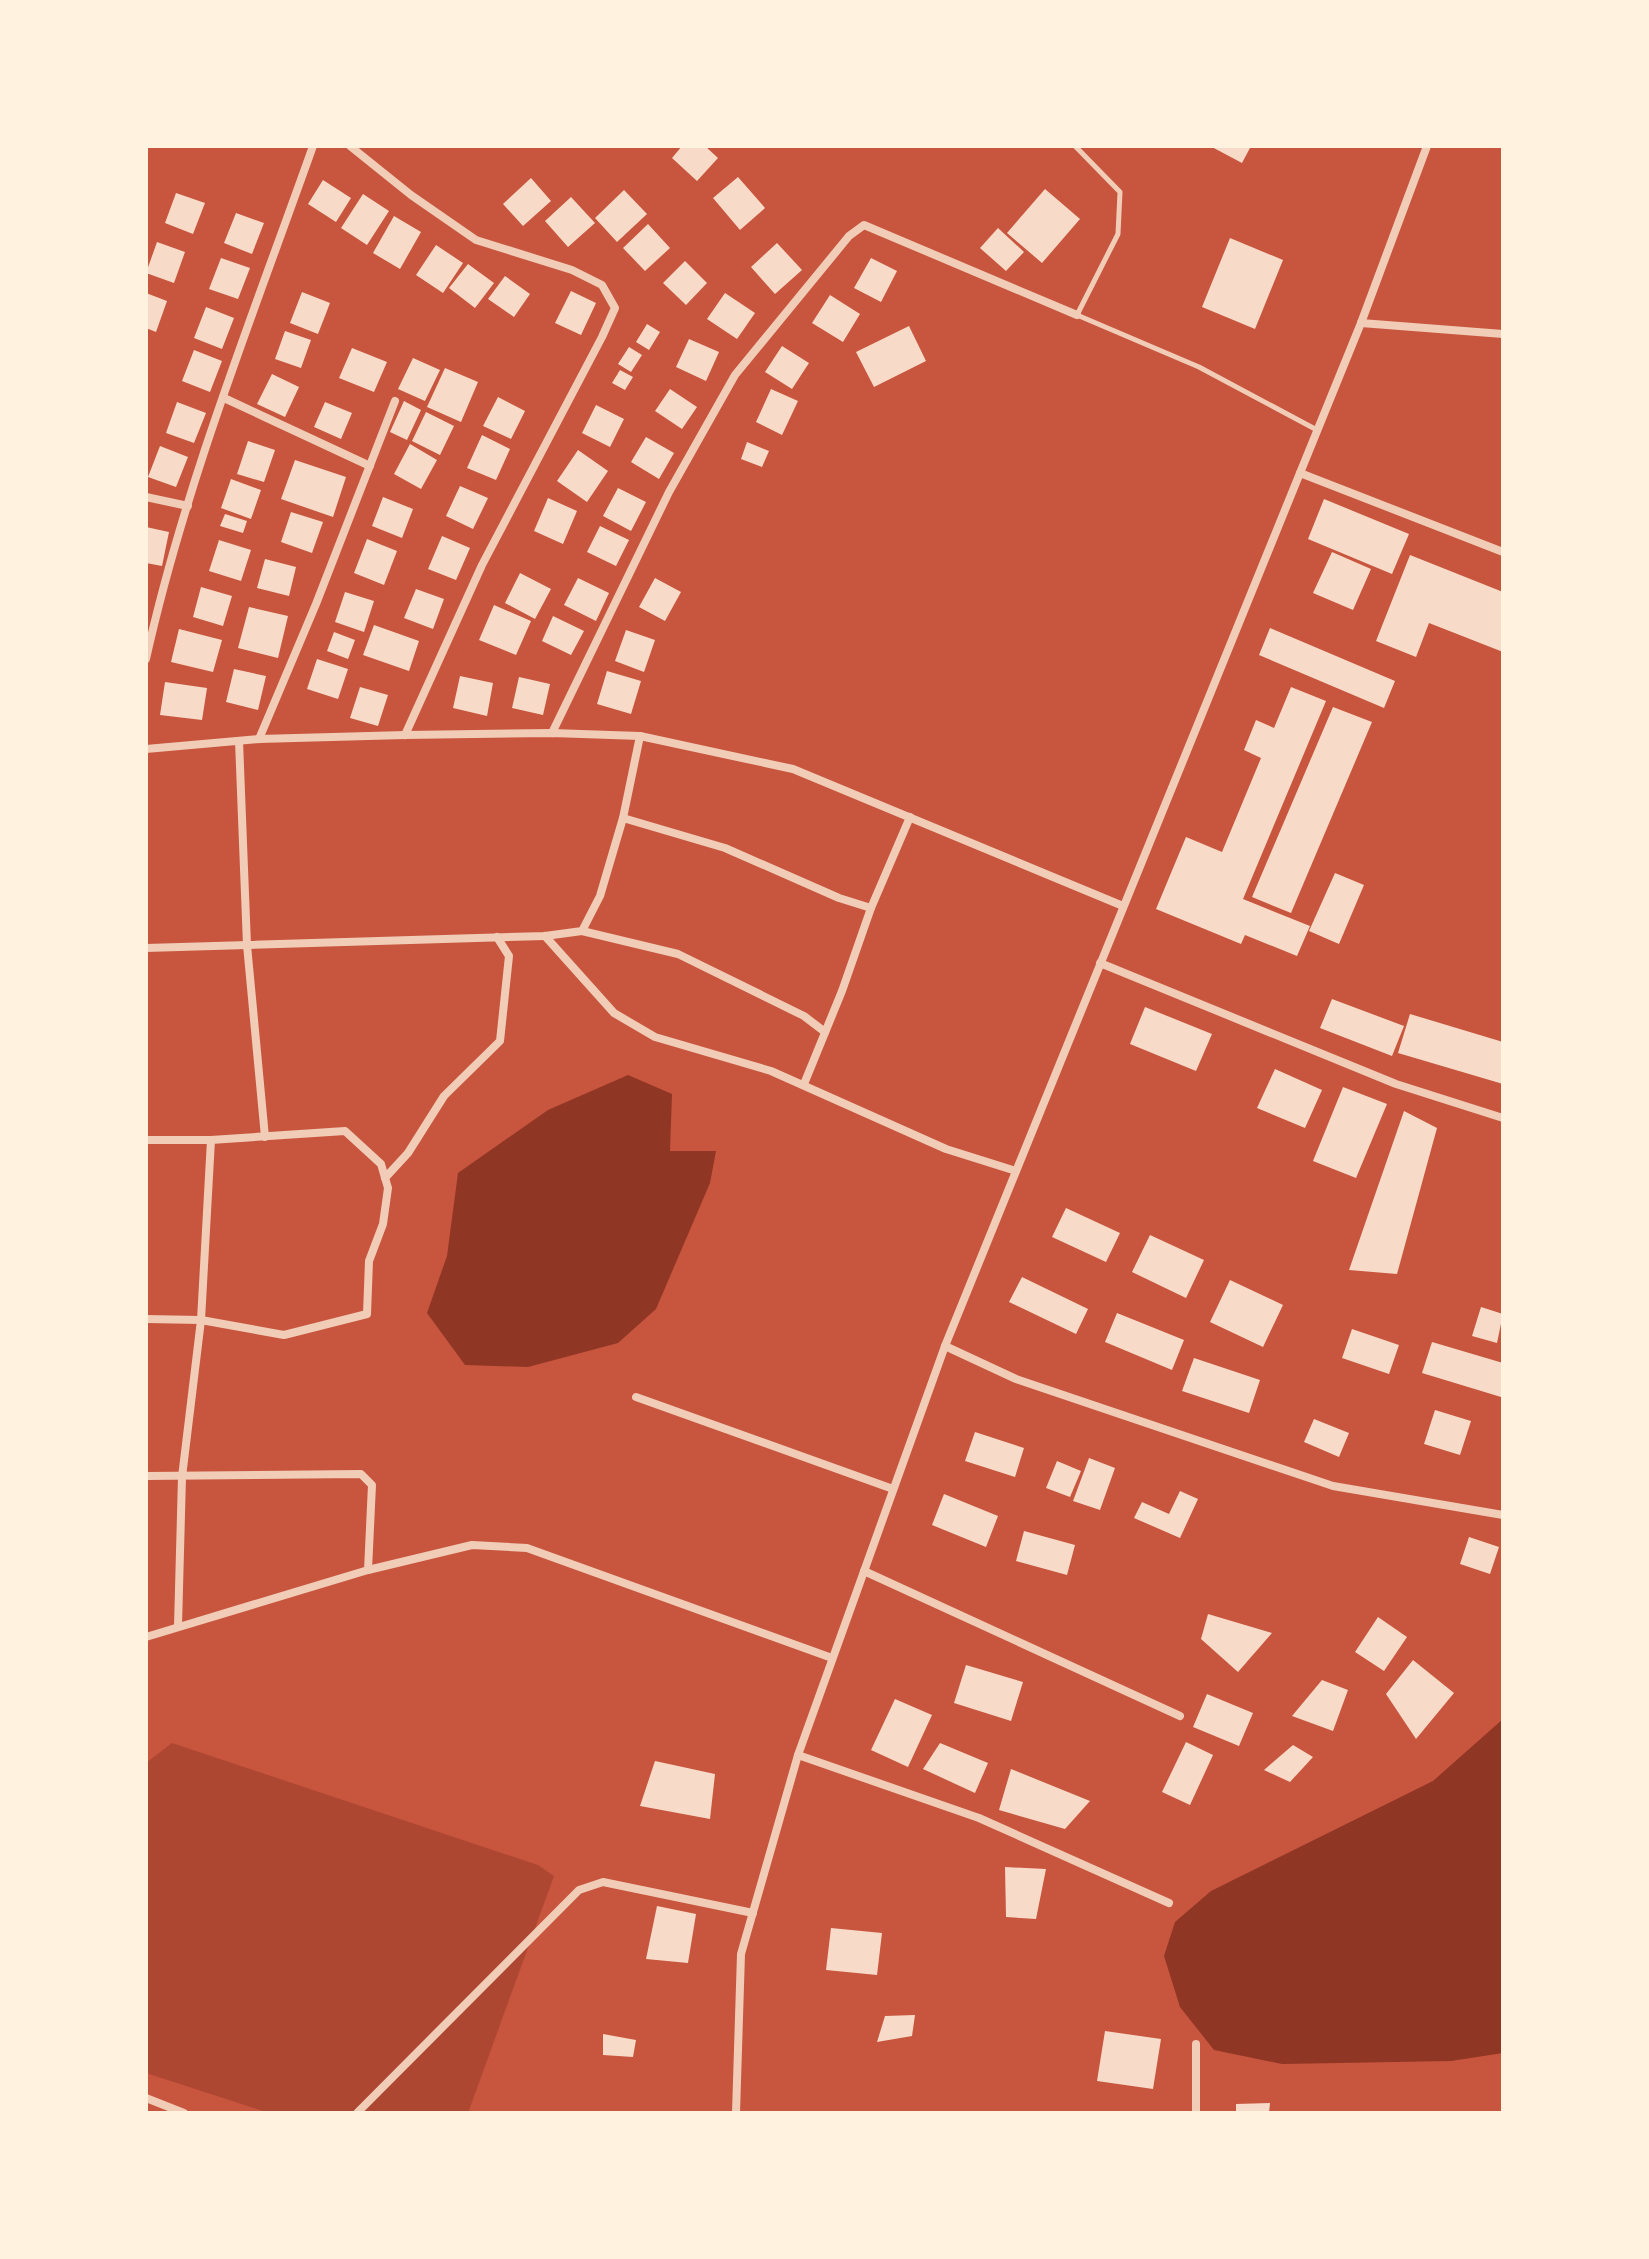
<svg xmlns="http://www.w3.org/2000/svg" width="1649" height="2259" font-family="'Space Grotesk',sans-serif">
<rect width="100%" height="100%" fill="#c8553d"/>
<!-- green -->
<path fill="#ae4732" d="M172,1743L538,1865L554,1876L468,2113H269L146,2073V1763Z"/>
<!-- water -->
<g fill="#8f3625">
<path d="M628,1075L672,1094L670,1151H716L710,1183L656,1309L618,1343L528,1367L465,1365L427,1313L447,1256L458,1173L548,1110Z"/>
<path d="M1503,1719V2053L1451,2061L1282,2064L1214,2050L1180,2007L1164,1956L1175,1922L1211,1891L1433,1781Z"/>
</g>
<!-- building -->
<g fill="#f7dbc8">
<path d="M682,146H705L718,158L697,181L672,158Z"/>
<path d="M1210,146H1251L1242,163Z"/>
<path d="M738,177L765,208L740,230L713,198Z"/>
<path d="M531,178L551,201L523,226L503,204Z"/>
<path d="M323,180L351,198L336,222L308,204Z"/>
<path d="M1045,189L1080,219L1042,263L1007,233Z"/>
<path d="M624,190L647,214L617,242L595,218Z"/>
<path d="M176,193L205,203L193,234L165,223Z"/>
<path d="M363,194L389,211L367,245L341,228Z"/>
<path d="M571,197L595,223L568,247L545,221Z"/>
<path d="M236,213L264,223L252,254L224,243Z"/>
<path d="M394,216L421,232L400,269L373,253Z"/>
<path d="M648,224L670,248L645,271L623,248Z"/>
<path d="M998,228L1024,252L1006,271L980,248Z"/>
<path d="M1230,238L1283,260L1255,329L1202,307Z"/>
<path d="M157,242L185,252L174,283L146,273Z"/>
<path d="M777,243L802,270L775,294L751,267Z"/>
<path d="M436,245L463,263L443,293L416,275Z"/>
<path d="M221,258L250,268L238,299L209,289Z"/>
<path d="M871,258L897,271L881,302L854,288Z"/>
<path d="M685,261L707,283L686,305L663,283Z"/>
<path d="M468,264L494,283L475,308L449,288Z"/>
<path d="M505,276L530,294L514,317L488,299Z"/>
<path d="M571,291L596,303L581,335L555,323Z"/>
<path d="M302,292L330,303L318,334L290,323Z"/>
<path d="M146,293L167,301L156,332L146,328Z"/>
<path d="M725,293L755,313L737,339L707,319Z"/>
<path d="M830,295L860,314L843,342L812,323Z"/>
<path d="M206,307L234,318L222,349L194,338Z"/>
<path d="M647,324L660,332L649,350L636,342Z"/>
<path d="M909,326L926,361L874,387L856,352Z"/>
<path d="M285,331L311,340L301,368L275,359Z"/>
<path d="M689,339L719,352L706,381L676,367Z"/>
<path d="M782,346L809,363L792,389L765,372Z"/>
<path d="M629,347L642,355L631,372L618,364Z"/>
<path d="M352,348L387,362L374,392L339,378Z"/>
<path d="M194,350L222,361L210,392L182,381Z"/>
<path d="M413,358L440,370L425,401L398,389Z"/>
<path d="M445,368L478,382L461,422L427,407Z"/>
<path d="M620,370L633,377L625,390L612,383Z"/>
<path d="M272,374L299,387L285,417L257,404Z"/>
<path d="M670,389L697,407L682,429L655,411Z"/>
<path d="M771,389L798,401L782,435L756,422Z"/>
<path d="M498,397L525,411L511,439L483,426Z"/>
<path d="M404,401L421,410L407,440L390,432Z"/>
<path d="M177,402L206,413L194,443L166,433Z"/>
<path d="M325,402L352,413L341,439L314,427Z"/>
<path d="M596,405L624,419L610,447L582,433Z"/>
<path d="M426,412L454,426L440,455L412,441Z"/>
<path d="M482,435L510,449L496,480L467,468Z"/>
<path d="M646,437L674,453L659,479L631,462Z"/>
<path d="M248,441L275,450L264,482L237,474Z"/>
<path d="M747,442L769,451L762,467L741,459Z"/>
<path d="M410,444L437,460L421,489L394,474Z"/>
<path d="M160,446L188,457L176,487L148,477Z"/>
<path d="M578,450L608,471L587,502L557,481Z"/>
<path d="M295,460L346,477L333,517L281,499Z"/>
<path d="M231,479L261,490L251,519L221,508Z"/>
<path d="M460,486L488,498L473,529L446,516Z"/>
<path d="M618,488L646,502L631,531L603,516Z"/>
<path d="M383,497L413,509L402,538L372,526Z"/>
<path d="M548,498L577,511L563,544L534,531Z"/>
<path d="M1324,499L1409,534L1392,574L1308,539Z"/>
<path d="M291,512L323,522L312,553L281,542Z"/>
<path d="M225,514L247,521L243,533L220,526Z"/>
<path d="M600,526L629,540L616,566L587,552Z"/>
<path d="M146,527L169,532L162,566L146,563Z"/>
<path d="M442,536L470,548L456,580L428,569Z"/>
<path d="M367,539L397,551L384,585L354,573Z"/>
<path d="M219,540L251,550L241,581L209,571Z"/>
<path d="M1332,552L1371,569L1353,610L1313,593Z"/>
<path d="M1410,555L1503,592V652L1429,623L1416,657L1376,641Z"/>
<path d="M265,559L296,567L289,596L257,588Z"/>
<path d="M520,573L551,589L535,619L505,603Z"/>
<path d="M578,578L609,593L596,621L564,605Z"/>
<path d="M655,578L681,592L665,621L639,607Z"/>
<path d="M201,587L232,596L223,626L193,617Z"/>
<path d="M416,589L444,599L433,629L404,618Z"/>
<path d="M345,592L374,601L364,632L335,622Z"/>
<path d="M494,605L531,621L516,655L479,640Z"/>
<path d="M249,607L288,616L278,658L238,648Z"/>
<path d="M553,616L584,631L571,655L542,641Z"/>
<path d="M374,625L419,641L409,671L363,655Z"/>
<path d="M1270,628L1395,681L1384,708L1259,655Z"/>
<path d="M179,629L222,640L213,672L171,662Z"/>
<path d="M626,630L655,640L644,672L615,661Z"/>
<path d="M334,632L355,640L348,659L327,651Z"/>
<path d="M317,659L348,669L338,699L307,689Z"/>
<path d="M234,669L266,676L258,710L226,702Z"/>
<path d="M607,671L641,681L631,714L597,704Z"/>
<path d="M460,676L493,683L487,716L453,708Z"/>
<path d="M519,677L550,684L543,715L512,708Z"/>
<path d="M165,682L207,688L202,720L160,715Z"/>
<path d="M360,687L388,695L378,726L350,718Z"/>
<path d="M1291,687L1326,701L1243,899L1310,926L1297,956L1245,935L1241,944L1156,909L1186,837L1222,852L1261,758L1244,750L1256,720L1274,728Z"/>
<path d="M1333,707L1372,722L1291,913L1252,897Z"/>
<path d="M1335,873L1364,885L1339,944L1309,931Z"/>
<path d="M1332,999L1404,1026L1392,1056L1320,1028Z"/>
<path d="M1145,1007L1212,1034L1196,1071L1130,1044Z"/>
<path d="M1410,1014L1503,1042V1084L1398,1053Z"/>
<path d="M1275,1069L1322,1090L1305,1128L1257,1108Z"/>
<path d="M1343,1087L1387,1104L1356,1178L1313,1161Z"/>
<path d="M1404,1111L1437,1128L1397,1274L1349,1270Z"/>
<path d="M1066,1208L1120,1233L1106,1262L1052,1237Z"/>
<path d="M1150,1235L1204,1260L1186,1298L1132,1272Z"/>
<path d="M1022,1277L1088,1309L1076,1334L1009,1302Z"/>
<path d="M1230,1280L1283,1305L1263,1347L1210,1322Z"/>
<path d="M1481,1307L1503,1314L1497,1343L1472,1336Z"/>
<path d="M1117,1313L1184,1340L1172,1370L1105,1342Z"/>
<path d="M1352,1329L1399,1345L1389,1374L1342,1358Z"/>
<path d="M1432,1342L1503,1363L1501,1397L1422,1373Z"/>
<path d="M1194,1358L1260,1380L1249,1413L1182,1391Z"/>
<path d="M1435,1410L1471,1421L1460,1455L1424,1444Z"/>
<path d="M1314,1419L1349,1433L1339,1457L1304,1442Z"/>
<path d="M975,1432L1024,1448L1015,1477L965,1461Z"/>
<path d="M1089,1458L1115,1468L1100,1510L1073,1501Z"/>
<path d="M1057,1461L1081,1471L1070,1497L1046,1488Z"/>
<path d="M1180,1491L1198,1499L1180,1538L1134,1518L1142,1502L1169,1514Z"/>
<path d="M944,1494L998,1516L986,1547L932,1525Z"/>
<path d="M1024,1531L1075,1545L1067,1575L1016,1561Z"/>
<path d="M1469,1537L1499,1547L1490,1574L1460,1564Z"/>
<path d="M1208,1614L1272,1633L1238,1672L1201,1639Z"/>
<path d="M1378,1617L1407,1637L1384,1671L1355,1652Z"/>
<path d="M1413,1660L1454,1693L1416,1739L1386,1694Z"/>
<path d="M966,1665L1023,1682L1011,1721L954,1703Z"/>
<path d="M1322,1680L1348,1690L1333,1731L1292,1716Z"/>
<path d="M1207,1694L1253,1713L1239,1746L1193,1727Z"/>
<path d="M895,1699L932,1715L908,1767L871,1750Z"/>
<path d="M1186,1742L1213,1755L1190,1805L1162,1792Z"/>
<path d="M940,1743L988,1763L975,1793L923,1769Z"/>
<path d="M1293,1745L1313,1757L1290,1782L1264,1770Z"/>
<path d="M655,1761L715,1774L710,1819L640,1806Z"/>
<path d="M1011,1769L1090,1801L1065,1829L999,1810Z"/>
<path d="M1005,1867L1046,1869L1036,1919L1006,1917Z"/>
<path d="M657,1906L696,1914L688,1963L646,1959Z"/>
<path d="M831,1928L882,1933L877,1975L826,1970Z"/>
<path d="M915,2015L912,2036L877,2042L885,2016Z"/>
<path d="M1105,2031L1161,2039L1153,2089L1097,2081Z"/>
<path d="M603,2034L636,2040L633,2057L603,2055Z"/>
<path d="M1270,2103L1269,2113H1236V2104Z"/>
</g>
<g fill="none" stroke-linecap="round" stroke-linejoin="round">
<!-- service -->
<path stroke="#f1ccb7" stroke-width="5" d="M1075,146L1120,192L1118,234L1077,315L1199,367L1317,430"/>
<!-- minor -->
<g stroke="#f1ccb7" stroke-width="8">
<path d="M350,146L411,195L476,240L572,270L602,285L615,308L602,337L482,565L405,735"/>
<path d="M1361,323L1503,334"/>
<path d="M224,398L370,466"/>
<path d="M1300,473L1503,552"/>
<path d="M146,497L188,506"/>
<path d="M146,659C185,484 253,315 313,146"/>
<path d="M552,733L669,492L735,375L849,236L864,225L1077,315"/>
<path d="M259,739L316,604L395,401"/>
<path d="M239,741L247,945L265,1137"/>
<path d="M146,749L259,739L405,735L552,733L640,736L793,769L1123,906"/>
<path d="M623,818L725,848L839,898L871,908"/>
<path d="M582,931L678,954L804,1016L825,1032"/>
<path d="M545,936L614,1013L655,1037L771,1071L946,1149L1016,1171"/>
<path d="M146,948L545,936L582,931L600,896L623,818L640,736"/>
<path d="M1100,963L1396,1084L1503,1118"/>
<path d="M804,1084L842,991L871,908L910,817"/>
<path d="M146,1140H211L345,1131L381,1164L388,1188L383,1224L369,1261L367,1314L284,1335L201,1320L146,1319"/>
<path d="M385,1178L408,1153L444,1096L500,1041L509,956L497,937"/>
<path d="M945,1346L1016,1379L1333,1486L1503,1515"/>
<path d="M636,1397L893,1489"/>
<path d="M146,1476L361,1474L372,1485L368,1570"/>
<path d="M864,1571L1180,1716"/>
<path d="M178,1626L182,1477L201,1320L211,1140"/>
<path d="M146,1637L368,1570L472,1545L527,1548L832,1658"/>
<path d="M798,1755L979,1818L1169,1903"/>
<path d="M1196,2044V2113"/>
<path d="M146,2098L184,2113"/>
<path d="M357,2113L579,1890L603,1882L753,1913"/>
<path d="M736,2113L741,1954L798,1755L945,1346L1361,323L1427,146"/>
</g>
</g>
<!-- border -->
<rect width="1649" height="2259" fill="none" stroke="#fff3e0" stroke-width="296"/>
</svg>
